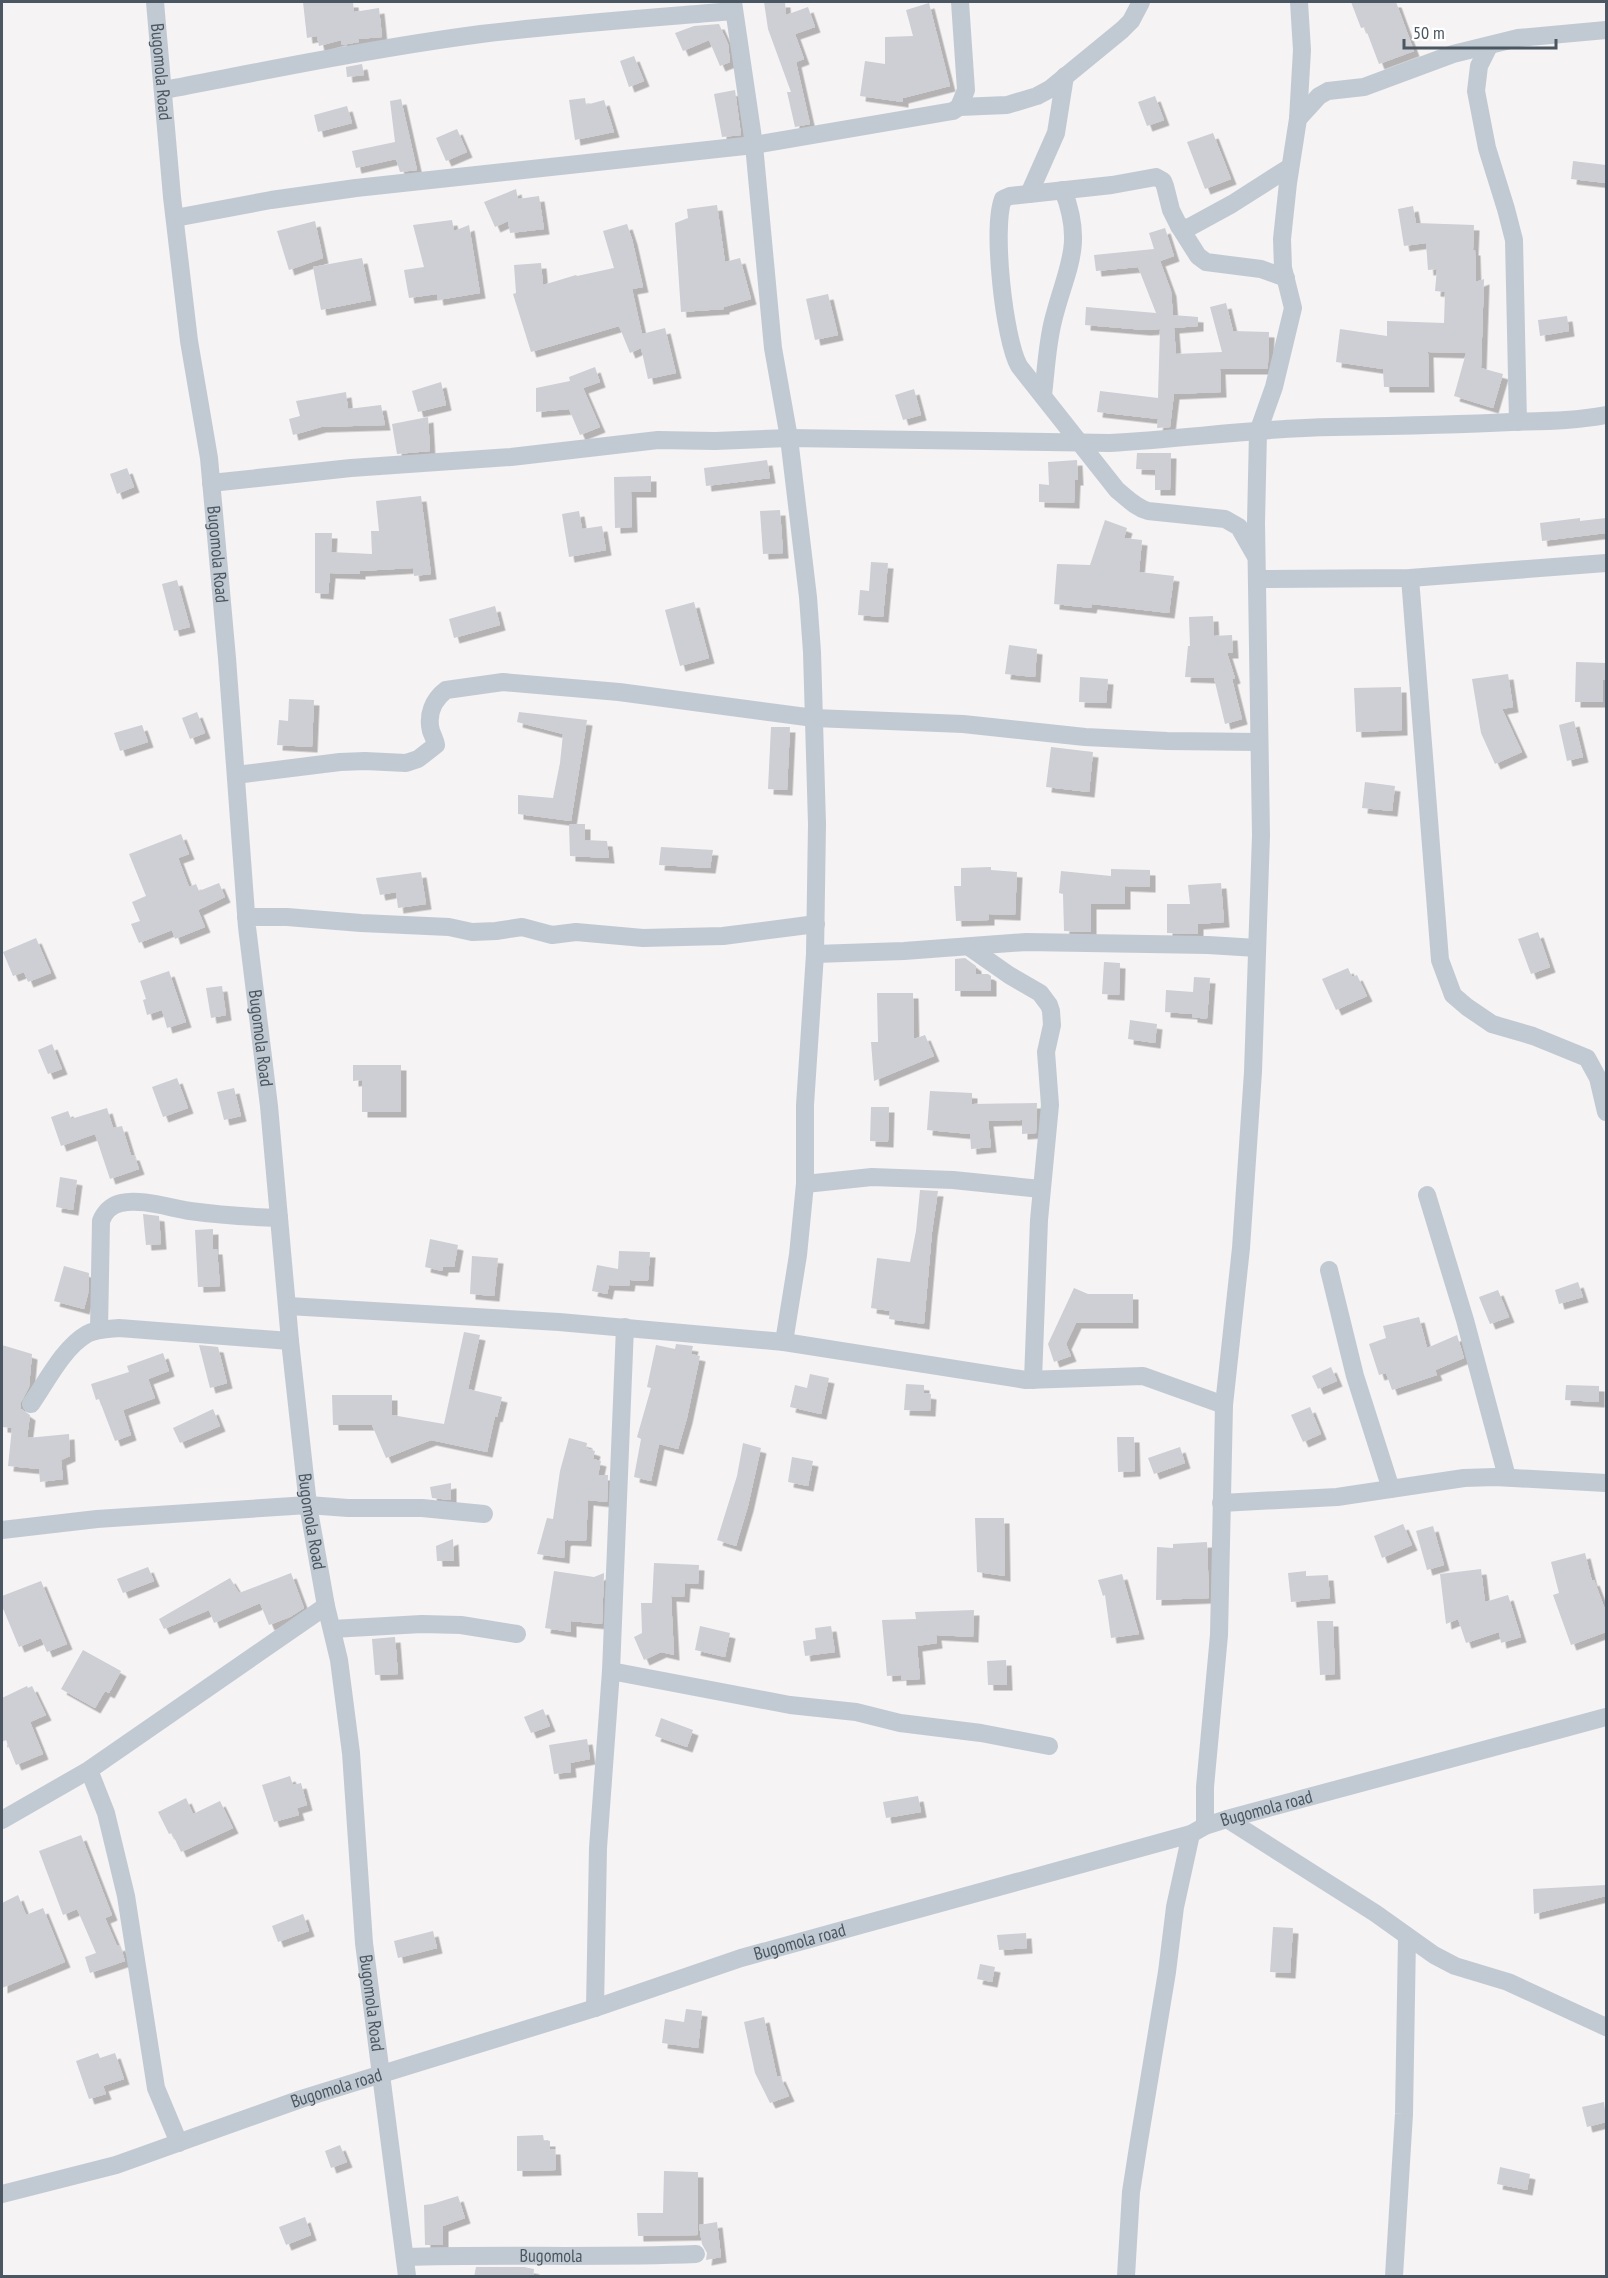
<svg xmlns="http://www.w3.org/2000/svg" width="1608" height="2278" font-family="'PT Sans Narrow',sans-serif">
<defs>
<filter id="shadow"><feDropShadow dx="5.5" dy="5.5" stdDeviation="0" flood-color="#0004"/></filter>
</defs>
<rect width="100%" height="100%" fill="#f5f3f3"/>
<!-- building -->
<g fill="#cdcfd5" filter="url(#shadow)">
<path d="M303,2H353L354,12L379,8L382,37L358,39L359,42L342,45L341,40L319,46L317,36L307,38Z"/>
<path d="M764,2H785L786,15L808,7L815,27L795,34L804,59L796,62L810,124L795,127L787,92H791L768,29Z"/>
<path d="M1351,2H1396L1414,51L1379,64L1365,27L1361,28Z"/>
<path d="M929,3L950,86L903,98V102L860,96L865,61L885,64V37L913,36L906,10Z"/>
<path d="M719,24L728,44L730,62L720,66L709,40L683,51L675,33L694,26Z"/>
<path d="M634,56L644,81L629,87L620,61Z"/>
<path d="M362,64L364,75L347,77L346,67Z"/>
<path d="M735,90L741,135L722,137L714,94Z"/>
<path d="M1155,96L1164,120L1147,126L1138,102Z"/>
<path d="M585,98L586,105L604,100L614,132L575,140L569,100Z"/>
<path d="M401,99L417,170L400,172L396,159L356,168L352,151L395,142L390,101Z"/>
<path d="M347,106L352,123L318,132L314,115Z"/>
<path d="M457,129L467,152L446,161L436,138Z"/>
<path d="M1213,133L1231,179L1205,189L1187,142Z"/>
<path d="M1573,161L1606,165V183L1571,179Z"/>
<path d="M516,189L518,199L539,196L544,229L510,233L508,221L495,227L484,202Z"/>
<path d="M717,205L725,262L740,258L751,299L724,307V309L681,312L675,223L688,218L687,209Z"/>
<path d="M1413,206L1416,223L1474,225L1473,250H1475L1476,282L1484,279L1481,368L1503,374L1493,408L1454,396L1466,353L1428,352L1429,387H1384L1383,369L1336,362L1340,329L1387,336V321L1444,323L1445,292L1435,291L1437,269L1428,270L1426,243L1404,246L1398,209Z"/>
<path d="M452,220L454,231L469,225L480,293L438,300L437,294L409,298L404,270L424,267L413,225Z"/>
<path d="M315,221L323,258L289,270L277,231Z"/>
<path d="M627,224L632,239L643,287L632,289L642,334L665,328L676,373L648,379L641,348L630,353L619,326L531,352L513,294L516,293L514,265L541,263L543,285L576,275L577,276L614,268L603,231Z"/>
<path d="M1165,228L1174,256L1160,261L1171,291L1173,315L1198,317V326L1174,328L1176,354L1222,352L1210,307L1226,303L1233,331L1269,332L1268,363L1267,369H1220L1221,392L1174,394L1170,427L1157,428L1158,419L1097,412L1100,391L1158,398L1160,329L1145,330L1085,325L1086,307L1156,313L1138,267L1096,271L1094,255L1154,249L1149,233Z"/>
<path d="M362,258L371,300L321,310L313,267Z"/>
<path d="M828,294L838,335L815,340L806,299Z"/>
<path d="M1567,316L1569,331L1540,336L1538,320Z"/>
<path d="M595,367L600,382L583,388L600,427L580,435L569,409L536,412V388L570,381L569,377Z"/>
<path d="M441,382L446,405L418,412L412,391Z"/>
<path d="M914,389L921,415L903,420L895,395Z"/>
<path d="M346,392L348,409L381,405L385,425L321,427L293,435L289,419L300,416L296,401Z"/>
<path d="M428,417L430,451L397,454L392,424Z"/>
<path d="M1137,453H1171L1170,490H1155V470L1136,469Z"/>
<path d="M767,460L770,478L706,486L704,468Z"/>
<path d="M1077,460L1078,480H1075L1074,503L1039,502V484L1049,485L1048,462Z"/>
<path d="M127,468L134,487L117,494L110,474Z"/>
<path d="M651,476V492H631L632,527L615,528L614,477Z"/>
<path d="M421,496L431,574L414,576L413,568L360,571V574L330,573L328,594L315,593V533H332L331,552L372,554L371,531H379L376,501Z"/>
<path d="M780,510L783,553L763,554L760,511Z"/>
<path d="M579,511L582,529L602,526L606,550L569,557L562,514Z"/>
<path d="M1580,518V521L1606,518V533L1542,541L1540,523Z"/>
<path d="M1105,520L1127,528L1124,538L1142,540L1139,572L1174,576L1169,613L1092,604L1091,608L1054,604L1057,564L1090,565Z"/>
<path d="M871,562L888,563L883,617L858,615L860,590L869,591Z"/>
<path d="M177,580L190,627L174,631L162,584Z"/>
<path d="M694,602L709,658L680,666L665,610Z"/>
<path d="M495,606L500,625L454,638L449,619Z"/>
<path d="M1213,616L1214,636L1232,635L1233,653H1227L1235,678L1232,679L1242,719L1225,724L1214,678L1185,677L1188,646H1190L1189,617Z"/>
<path d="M1009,645L1037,649L1035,677L1005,674Z"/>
<path d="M1576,662L1606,663V680H1603V702H1575Z"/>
<path d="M1508,674L1513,707L1502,709L1522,752L1495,764L1481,733L1472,679Z"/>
<path d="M1080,677L1108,679L1106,703L1079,702Z"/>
<path d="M1401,687L1402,730L1356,732L1354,688Z"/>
<path d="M289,699L314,700L312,747L277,745L279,720L288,721Z"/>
<path d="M197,712L205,733L190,739L182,718Z"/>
<path d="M519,712L587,720L571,821L518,814V795L553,798L560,763L563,734L517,722Z"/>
<path d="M1574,721L1583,757L1567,761L1559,725Z"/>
<path d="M142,725L148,742L120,751L114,733Z"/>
<path d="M771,727H790L787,790L768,789Z"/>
<path d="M1051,747L1093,752L1089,792L1046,787Z"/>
<path d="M1365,782L1395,786L1392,811L1362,808Z"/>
<path d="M569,824H585V840L607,841L609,858L570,856Z"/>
<path d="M181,834L189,854L178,858L189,887L196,884L199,891L219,883L225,897L198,910L205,927L175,939L172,930L139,943L131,924L140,921L132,902L146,896L129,854Z"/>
<path d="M661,847L713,850L710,868L659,865Z"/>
<path d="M991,867V870L1017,872L1015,915L989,914V920L956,921L954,886H961V868Z"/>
<path d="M1111,869L1150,870V887L1125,886V904H1091V932L1064,931L1063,894L1059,893L1061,871L1111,876Z"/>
<path d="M421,872L426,904L398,908L396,892L380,895L376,878Z"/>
<path d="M1221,883L1224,922L1198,924V934L1167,933V904H1190L1188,885Z"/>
<path d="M1538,932L1550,967L1531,974L1518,939Z"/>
<path d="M36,938L51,973L28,982L24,972L13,976L3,952Z"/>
<path d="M965,958L976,966V974H988L991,976V991H955V959Z"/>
<path d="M1104,962L1120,963L1119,995L1102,994Z"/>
<path d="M1348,968L1352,977L1357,975L1367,996L1336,1010L1322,979Z"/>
<path d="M169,971L186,1022L167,1028L162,1010L147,1015L143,1000L146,999L140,981Z"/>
<path d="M1194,977L1210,978L1207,1019L1192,1017V1014L1165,1012L1166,990L1193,992Z"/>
<path d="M222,986L226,1015L211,1018L206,988Z"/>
<path d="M877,993H913L914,1039L925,1035L934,1056L874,1081L871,1042H878Z"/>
<path d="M1130,1020L1157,1024L1155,1043L1128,1039Z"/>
<path d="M52,1044L62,1069L48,1074L38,1050Z"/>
<path d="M353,1065H401V1112H362V1080L353,1081Z"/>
<path d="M177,1078L188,1108L163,1117L152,1087Z"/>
<path d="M234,1088L241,1116L224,1120L217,1092Z"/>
<path d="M930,1091L972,1093V1104L1037,1103L1036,1133L1022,1134V1120L988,1121L991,1147L971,1149L970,1134L927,1130Z"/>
<path d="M871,1107H889L888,1142L870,1141Z"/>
<path d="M107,1108L113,1128L122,1126L131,1155H134L139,1169L110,1179L95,1134L61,1146L51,1117L68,1111L71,1119Z"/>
<path d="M60,1177L77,1180L73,1210L56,1207Z"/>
<path d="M920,1190L938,1191L932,1232L924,1324L889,1319L890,1311L871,1308L877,1258L910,1262L916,1231Z"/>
<path d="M143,1214L159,1216L161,1244L146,1245Z"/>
<path d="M213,1229V1249H217L220,1286L198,1287L195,1230Z"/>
<path d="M430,1239L458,1245L454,1267H443L442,1271L425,1267Z"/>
<path d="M619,1251L650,1252L648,1281L630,1280L629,1286L609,1285L607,1294L592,1291L597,1265L618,1269Z"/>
<path d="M472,1256L498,1258L494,1296L470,1294Z"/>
<path d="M64,1266L89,1273L88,1294L84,1309L54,1301Z"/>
<path d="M1578,1282L1583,1297L1559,1304L1555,1290Z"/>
<path d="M1074,1288L1088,1294H1133V1323H1076L1066,1344L1071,1356L1054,1362L1048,1344Z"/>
<path d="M1498,1290L1509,1317L1490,1324L1479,1297Z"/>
<path d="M1419,1317L1427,1348L1457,1335L1464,1358L1435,1370L1437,1375L1392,1390L1386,1373L1379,1375L1369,1344L1386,1338L1383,1326Z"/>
<path d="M464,1332L480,1335L468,1389L502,1397L497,1417L495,1416L487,1452L431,1440L386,1458L372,1425H333L332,1395H392V1415L444,1424Z"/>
<path d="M676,1344L693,1346L691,1354L700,1356L687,1418L678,1449L659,1444L651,1481L634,1477L641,1439L637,1437L651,1388L647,1387L656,1345L675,1349Z"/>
<path d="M2,1345L32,1354L29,1387L20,1404L21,1409L30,1415L27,1438L69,1434L70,1456L61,1460L63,1479L40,1482L39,1469L8,1466L12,1428L2,1427Z"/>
<path d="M199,1345L218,1347L227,1383L210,1388Z"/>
<path d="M163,1353L169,1371L148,1379L155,1398L123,1410L131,1435L115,1441L99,1399L96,1400L91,1384L129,1372L127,1366Z"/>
<path d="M1331,1367L1337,1381L1318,1389L1312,1376Z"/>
<path d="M810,1374L829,1378L821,1414L790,1407L795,1385L807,1388Z"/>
<path d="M906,1384L924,1385V1393L931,1394L930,1411L904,1410Z"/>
<path d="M1566,1385L1599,1386V1402L1565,1400Z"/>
<path d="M1310,1407L1321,1434L1303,1442L1291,1415Z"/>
<path d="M213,1409L220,1426L180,1443L173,1428Z"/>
<path d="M1117,1437H1134L1135,1471L1118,1472Z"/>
<path d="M569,1438L587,1443L586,1448L595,1451L593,1459L601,1461L598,1475H608L607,1502L588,1500L586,1541L567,1540L565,1541L564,1558L537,1554L547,1518L553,1519L560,1471Z"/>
<path d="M743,1443L761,1448L748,1506L736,1546L717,1540L737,1476Z"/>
<path d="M1180,1447L1185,1463L1154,1474L1148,1458Z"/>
<path d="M792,1457L813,1461L808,1486L788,1482Z"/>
<path d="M451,1483V1500L432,1498L430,1487Z"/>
<path d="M975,1518H1004L1005,1576L977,1572Z"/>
<path d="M1403,1524L1412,1545L1382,1558L1374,1536Z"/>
<path d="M1433,1526L1444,1565L1427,1570L1416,1531Z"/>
<path d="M453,1539L454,1561H437L436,1546Z"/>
<path d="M1207,1542L1209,1598L1156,1600L1157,1547L1173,1548V1544Z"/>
<path d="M1585,1553L1592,1581L1594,1580L1606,1612V1632L1571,1645L1553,1595L1559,1593L1551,1562Z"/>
<path d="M654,1563L699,1565L698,1584L685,1583L684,1597L671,1596L674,1655L661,1652L644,1660L634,1637L642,1633L641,1603H652Z"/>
<path d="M148,1567L154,1581L123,1593L117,1579Z"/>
<path d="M1481,1569L1485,1602L1508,1595L1521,1637L1501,1643L1499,1632L1466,1643L1458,1619L1446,1624L1440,1574Z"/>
<path d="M554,1571L594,1577L604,1573L602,1624L571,1621V1632L545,1628Z"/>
<path d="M1306,1571V1576L1328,1575L1330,1598L1291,1602L1288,1573Z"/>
<path d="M291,1573L304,1608L290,1617L269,1625L260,1603L214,1623L209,1610L164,1629L159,1619L230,1578L239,1593Z"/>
<path d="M1122,1574L1139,1634L1111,1638L1105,1595L1103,1596L1098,1580Z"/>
<path d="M41,1581L67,1644L47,1652L41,1638L19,1647L2,1606V1596Z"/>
<path d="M974,1610L973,1637L936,1635L937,1643L917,1646L920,1679L901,1680V1675L887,1676L882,1620L916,1619L915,1612Z"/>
<path d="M1317,1621H1333L1335,1674L1320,1675Z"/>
<path d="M700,1626L730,1633L725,1657L695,1650Z"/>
<path d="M831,1626L835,1652L805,1656L803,1641L816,1639L815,1628Z"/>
<path d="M395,1637L398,1674L375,1675L372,1639Z"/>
<path d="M83,1650L121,1671L109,1693L105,1691L95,1708L61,1689Z"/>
<path d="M1006,1660L1007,1685H988L987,1661Z"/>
<path d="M27,1686L28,1688L32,1686L46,1715L30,1722L43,1754L16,1765L6,1740L2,1742V1698Z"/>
<path d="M543,1709L550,1726L531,1733L524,1717Z"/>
<path d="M661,1718L693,1730L687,1747L655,1736Z"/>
<path d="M587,1739L590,1759L570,1763L571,1772L554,1774L549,1745Z"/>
<path d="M290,1776L293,1785L301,1783L307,1805L297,1808L299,1815L274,1822L262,1785Z"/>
<path d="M918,1796L921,1812L886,1818L883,1802Z"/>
<path d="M186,1798L193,1814L220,1801L233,1828L181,1852L172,1833L169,1834L158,1812Z"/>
<path d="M81,1835L112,1915L105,1918L117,1946L120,1945L125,1961L90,1973L85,1957L96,1953L77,1909L63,1915L39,1851Z"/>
<path d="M1606,1885V1896L1534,1914L1533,1889Z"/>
<path d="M18,1895L26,1915L43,1908L65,1962L2,1988V1903Z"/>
<path d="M303,1914L309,1931L278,1942L272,1926Z"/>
<path d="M1273,1927L1293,1928L1290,1973L1270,1972Z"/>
<path d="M433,1931L437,1948L398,1958L394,1941Z"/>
<path d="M1026,1933L1027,1948L999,1950L997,1935Z"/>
<path d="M980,1964L995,1967L992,1982L977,1979Z"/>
<path d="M686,2009L702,2011L698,2048L662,2043L665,2019L684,2022Z"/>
<path d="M764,2017L777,2077L780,2076L789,2096L770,2103L755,2073L744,2022Z"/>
<path d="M98,2053L100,2058L115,2053L124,2079L103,2086L106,2094L89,2099L76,2061Z"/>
<path d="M1604,2102L1606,2122L1587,2127L1582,2107Z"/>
<path d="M543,2135L544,2141H550V2149H555L556,2170L517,2171V2136Z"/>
<path d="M340,2145L347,2162L331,2168L325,2151Z"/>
<path d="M1500,2167L1530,2174L1527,2190L1497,2184Z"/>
<path d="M664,2171L698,2172V2235L638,2236L637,2213H663Z"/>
<path d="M458,2196L465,2218L443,2226V2245H425L424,2205L432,2204Z"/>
<path d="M305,2217L311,2235L286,2245L279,2227Z"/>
<path d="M717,2222L721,2257L706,2260L707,2253L702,2244L699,2225Z"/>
<path d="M476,2267H524L534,2269L533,2277H474Z"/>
</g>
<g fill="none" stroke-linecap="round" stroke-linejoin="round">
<!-- street -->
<g stroke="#c1cad2" stroke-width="18">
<path id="s1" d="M155,2L172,197L189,341L209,458L227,658L247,927L269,1106L290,1341L308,1505L326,1606L339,1660L351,1753L364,1943L407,2276"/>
<path d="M733,2L754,145L773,348L789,438L808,597L812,652L817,824L815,954L805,1105V1184L798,1255L784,1342"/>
<path d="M1489,46L1479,66L1476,91L1487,148L1506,209L1514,240L1518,422"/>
<path d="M164,90C269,70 375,48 481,34C565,24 650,18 734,11"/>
<path d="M959,107L1007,105L1037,96L1050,89L1122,30L1131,21L1141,2"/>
<path d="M1298,119L1319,96L1328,91L1364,87L1453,54L1518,38L1606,30"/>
<path d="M1029,194L1056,133L1065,76"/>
<path d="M175,218L271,200L356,188L754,145L953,111L959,107L966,90L960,2"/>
<path d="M1179,226L1198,256L1206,262L1261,269L1286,278"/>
<path d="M1043,395C1046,370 1047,345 1053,321C1066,268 1085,246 1063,190"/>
<path d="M211,483L351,468L511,457L658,440L715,441L789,438L1110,443C1185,439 1258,428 1333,427C1393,426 1452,425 1511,422C1543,421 1575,421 1606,415"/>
<path d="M1255,555L1239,527L1225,519L1148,511C1135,507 1127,498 1117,490L1019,366C1004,339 992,228 1003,199L1010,196L1112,185L1156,177L1163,181L1165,186L1171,210L1179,226L1188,228L1232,204L1290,167"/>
<path d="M1410,578L1440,960L1453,995L1467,1007L1492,1024L1533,1036L1587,1058L1598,1078L1606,1112"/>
<path d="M1258,579L1410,578L1606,563"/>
<path d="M236,775L340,762L365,761L406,763L418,759L436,745C435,740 433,736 431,731C427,715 433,700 446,690L503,682L619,692L814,718L963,724L1085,737L1167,741L1259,742"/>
<path d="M246,917H287L361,923L449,927L472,932L496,931L522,927L552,935L576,932L643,938L723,936L816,924"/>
<path d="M969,947L1009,975L1040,993L1049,1005L1051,1011L1052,1025L1046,1052L1050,1105L1039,1220L1033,1380"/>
<path d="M815,954L904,951L1026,942L1208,945L1257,948"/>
<path d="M805,1184L872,1177L953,1180L1041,1189"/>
<path d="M1427,1195L1465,1320L1507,1477"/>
<path d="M1329,1270L1355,1376L1391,1489"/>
<path d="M288,1306L559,1322L784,1342L1026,1380L1143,1376L1224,1405"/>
<path d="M99,1330L101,1221C104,1213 111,1205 121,1203C140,1198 170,1208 190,1211C219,1215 249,1217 279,1218"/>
<path d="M31,1404C47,1381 63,1348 87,1334C96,1329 109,1329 119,1328L290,1341"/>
<path d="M1221,1503L1337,1497L1464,1478L1495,1477L1606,1483"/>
<path d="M2,1530L97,1519L308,1505L348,1508H422L484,1514"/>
<path d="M332,1629L422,1624L461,1625L517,1634"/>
<path d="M611,1671L790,1705L856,1712L900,1723L981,1733L1049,1746"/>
<path d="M89,1770L106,1813L126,1896L156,2088L179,2143"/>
<path d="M1227,1819L1375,1913L1434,1955L1455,1966L1508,1982L1606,2027"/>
<path d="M2,1820L89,1770L326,1606"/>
<path d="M1205,1826V1787L1219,1635L1224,1405L1241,1248L1253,1072L1261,835L1256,523L1258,432L1274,387L1293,308L1283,268L1282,239L1288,183L1298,119L1302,50L1299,2"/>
<path d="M595,2008L598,1848L611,1671L625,1327"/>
<path id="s2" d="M2,2194L116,2165L301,2099L595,2008L741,1958L1191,1834L1205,1826L1227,1819L1606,1717"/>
<path id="s3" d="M405,2257C502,2254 599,2258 696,2254"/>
<path d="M1126,2276L1131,2192L1139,2141L1167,1972L1175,1907L1191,1834"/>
<path d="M1394,2276L1404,2114L1407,1937"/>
</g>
</g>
<g text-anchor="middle" stroke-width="4.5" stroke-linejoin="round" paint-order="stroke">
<!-- street labels -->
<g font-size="18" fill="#4a5661" stroke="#fff">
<text dy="6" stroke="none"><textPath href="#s1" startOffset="70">Bugomola Road</textPath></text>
<text dy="6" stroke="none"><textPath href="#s1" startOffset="556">Bugomola Road</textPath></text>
<text dy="6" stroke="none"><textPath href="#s1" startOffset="1042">Bugomola Road</textPath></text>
<text dy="6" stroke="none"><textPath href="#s1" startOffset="1528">Bugomola Road</textPath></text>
<text dy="6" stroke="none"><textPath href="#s2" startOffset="1323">Bugomola road</textPath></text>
<text dy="6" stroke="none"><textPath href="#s2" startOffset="837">Bugomola road</textPath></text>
<text dy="6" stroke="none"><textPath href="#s1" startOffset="2014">Bugomola Road</textPath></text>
<text dy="6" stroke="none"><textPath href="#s2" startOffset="351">Bugomola road</textPath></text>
<text dy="6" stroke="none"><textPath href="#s3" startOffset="146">Bugomola</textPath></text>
</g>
</g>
<!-- border -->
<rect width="1608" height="2278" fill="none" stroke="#4a5661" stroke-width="6"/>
<!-- scale -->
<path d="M1404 39v9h152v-9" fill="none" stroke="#4a5661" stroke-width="3"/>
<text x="1413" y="39" font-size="18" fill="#4a5661" stroke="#ffffff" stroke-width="4.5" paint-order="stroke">50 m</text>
</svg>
